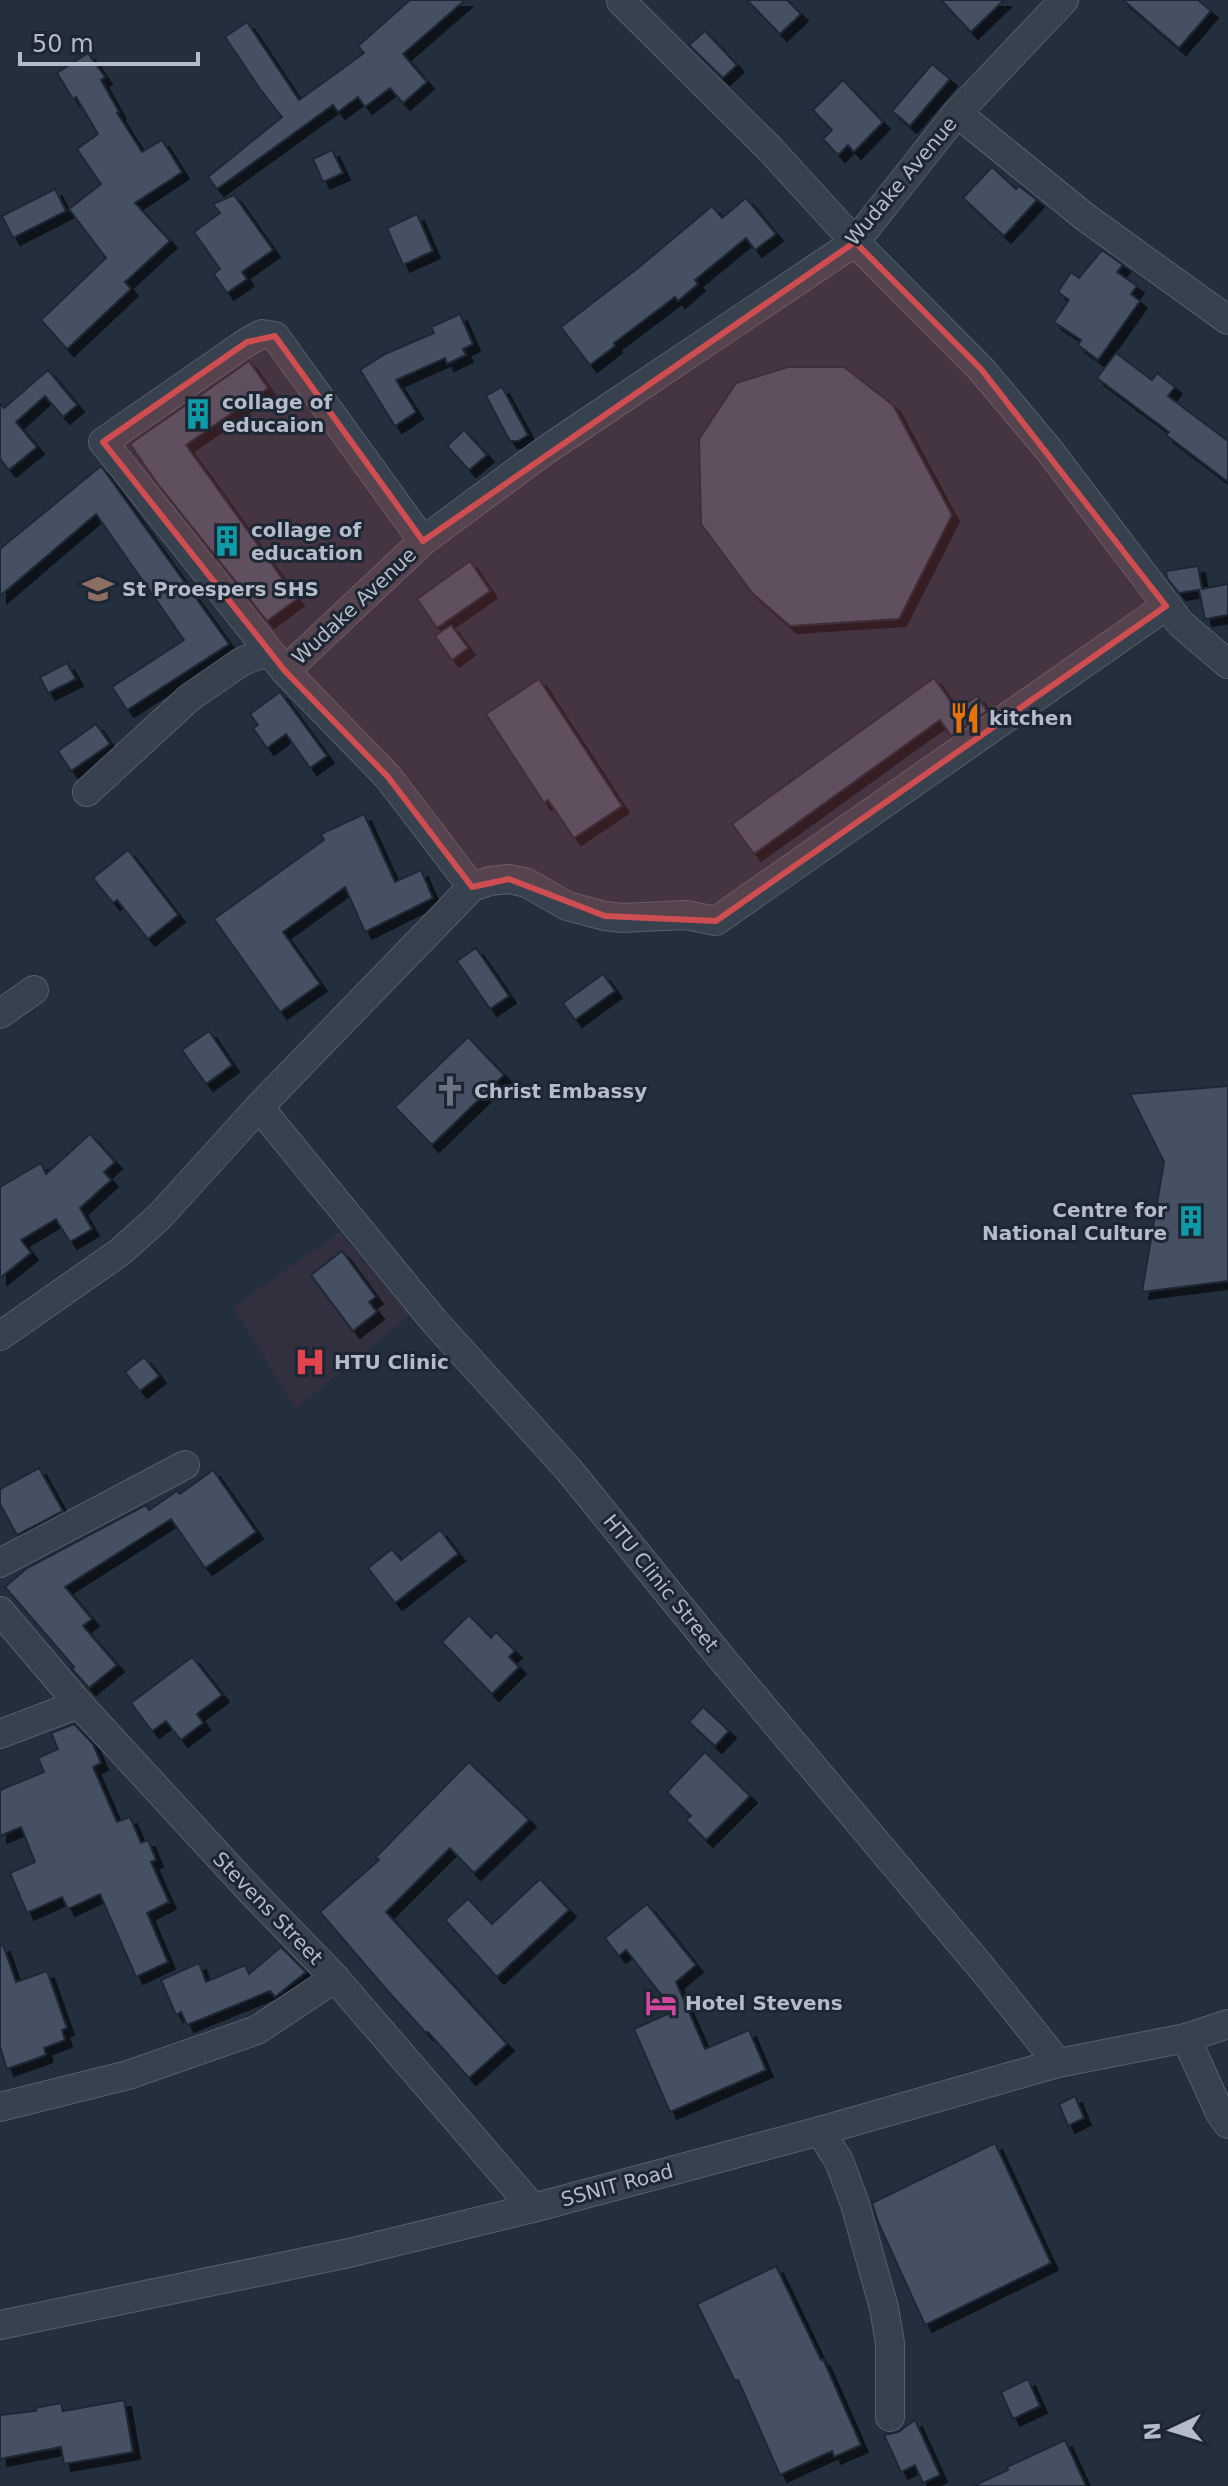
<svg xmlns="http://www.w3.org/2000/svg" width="1228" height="2486" font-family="'DejaVu Sans',sans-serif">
<defs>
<filter id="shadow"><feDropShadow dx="7" dy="7" stdDeviation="0" flood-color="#0009"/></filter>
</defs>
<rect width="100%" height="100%" fill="#242f3e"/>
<!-- medical -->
<path fill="#32303f" d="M340,1232L410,1315L296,1409L233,1307Z"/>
<!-- building -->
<g fill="#455162" stroke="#1f2835" stroke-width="2" filter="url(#shadow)">
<path d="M410,0H465L403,54L427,82L403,103L390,88L365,107L358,97L338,112L333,105L217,189L208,177L282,117L260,89L225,37L247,22L299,100L364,53L358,46Z"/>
<path d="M747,0H787L801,14L780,34Z"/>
<path d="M941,0H1004L971,32Z"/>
<path d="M1123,0H1198L1211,11L1179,48Z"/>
<path d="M705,31L737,65L723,78L689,45Z"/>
<path d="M88,53L105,77L101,80L119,112L117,113L142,152L162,140L182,172L135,203L170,241L125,282L131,289L67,349L41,320L106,258L69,209L101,184L77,149L98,134L76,97L73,99L57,73Z"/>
<path d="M932,64L950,79L910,126L892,111Z"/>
<path d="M843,80L883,122L854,152L848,145L838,155L823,139L832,130L813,110Z"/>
<path d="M332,150L343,173L323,182L313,159Z"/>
<path d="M992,167L1016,189L1019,186L1037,200L1004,236L963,198Z"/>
<path d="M55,189L66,211L13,238L2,216Z"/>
<path d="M234,195L273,250L242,272L247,279L227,293L214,274L220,269L194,232L220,213L213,204Z"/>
<path d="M746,198L776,234L755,250L746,238L695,280L698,284L678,301L675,297L614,343L615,346L590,365L561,327L638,268L712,206L722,218Z"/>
<path d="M417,214L433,251L403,265L387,228Z"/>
<path d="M1102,250L1123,265L1117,272L1137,286L1131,294L1140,301L1098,360L1078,345L1081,340L1054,322L1069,300L1058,292L1071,272L1079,278Z"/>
<path d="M460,314L473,344L463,349L466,355L447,364L445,358L396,380L416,412L395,426L360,370L385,354L434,333L431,327Z"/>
<path d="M1116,353L1152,380L1157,373L1175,387L1168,396L1228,441V482L1166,435L1169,432L1097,378Z"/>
<path d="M249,361L268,388L186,445L297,599L267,621L157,483L130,444Z"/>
<path d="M788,367H844L893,405L952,515L899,619L790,626L752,593L701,524L699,439L736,383Z"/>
<path d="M48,370L77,405L63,417L45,396L16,422L37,447L9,470L0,459V403L4,408Z"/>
<path d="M502,387L528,435L518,441H510L486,396Z"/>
<path d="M464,430L487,455L469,470L447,446Z"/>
<path d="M101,466L229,644L127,710L112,687L184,640L96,514L0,596V549Z"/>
<path d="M470,561L490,591L437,628L417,599Z"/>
<path d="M1198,566L1202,589L1228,584V615L1205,619L1199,590L1179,593L1167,578L1166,571Z"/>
<path d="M451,625L468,648L452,660L435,636Z"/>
<path d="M67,663L76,679L48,693L40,677Z"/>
<path d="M934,678L957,710L977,696L987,711L951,736L940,720L754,854L732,824Z"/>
<path d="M539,679L622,806L574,838L548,800L544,803L486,714Z"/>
<path d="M280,692L327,756L310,768L286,734L267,748L253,728L258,725L250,714Z"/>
<path d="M96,724L110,744L71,771L58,751Z"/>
<path d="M364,814L395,882L421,870L433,898L365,932L345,887L283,932L320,984L280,1012L214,919L324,840L321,834Z"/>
<path d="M128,850L178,915L148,939L117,900L113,903L93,878Z"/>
<path d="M476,948L509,996L490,1009L457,961Z"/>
<path d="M603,974L615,991L575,1020L563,1003Z"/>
<path d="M209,1031L232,1065L206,1084L182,1050Z"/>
<path d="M468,1037L504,1075L432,1145L395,1107Z"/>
<path d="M1228,1086V1281L1142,1292L1164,1162L1130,1094Z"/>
<path d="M90,1134L115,1162L104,1172L111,1180L80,1208L92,1229L70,1242L56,1219L21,1240L31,1253L0,1278V1187L41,1163L46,1174Z"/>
<path d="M342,1251L376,1297L369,1302L377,1312L353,1331L311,1275Z"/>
<path d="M144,1357L159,1376L140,1391L125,1372Z"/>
<path d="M39,1468L63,1511L17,1535L0,1504V1489Z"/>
<path d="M213,1470L256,1532L205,1568L171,1519L65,1587L92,1619L83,1626L117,1665L89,1688L72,1669L74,1667L5,1587L27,1568L146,1505L149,1510L177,1491L180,1494Z"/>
<path d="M440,1530L458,1554L395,1603L368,1568L392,1549L401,1560Z"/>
<path d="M469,1615L491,1638L496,1632L515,1651L509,1657L519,1667L492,1694L442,1642Z"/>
<path d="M192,1657L222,1695L197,1714L203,1723L181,1740L166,1721L152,1731L131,1703Z"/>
<path d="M703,1707L729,1731L715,1746L689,1722Z"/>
<path d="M74,1724L93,1744L101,1763L93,1767L117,1822L130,1817L141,1843L148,1840L156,1860L151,1862L169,1902L147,1913L168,1962L136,1977L100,1894L68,1909L62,1897L27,1913L10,1873L35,1862L21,1827L0,1836V1790L44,1772L38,1758L58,1749L51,1733Z"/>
<path d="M705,1752L750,1796L706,1840L686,1820L691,1816L667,1792Z"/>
<path d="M469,1762L529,1820L474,1873L450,1848L386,1912L507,2044L469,2078L428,2032L426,2033L385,1988L320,1912L379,1860L376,1857Z"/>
<path d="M540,1879L569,1910L497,1977L445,1920L468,1899L492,1924Z"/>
<path d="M647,1904L696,1965L676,1982L705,2049L749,2030L766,2070L670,2112L634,2029L674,2011L626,1950L619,1956L605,1938Z"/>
<path d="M3,1945L16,1982L47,1971L67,2028L62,2030L65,2040L44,2048L46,2055L7,2069L0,2047V1946Z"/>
<path d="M281,1947L306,1972L275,1997L270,1991L187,2025L181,2012L176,2015L161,1980L199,1963L206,1982L245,1965L249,1974Z"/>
<path d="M1075,2096L1084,2118L1068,2126L1059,2104Z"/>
<path d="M995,2143L1051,2263L925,2325L878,2222L872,2203Z"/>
<path d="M776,2266L821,2360L823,2359L861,2445L834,2457L832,2451L780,2475L738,2380L735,2381L697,2304Z"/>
<path d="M1028,2379L1040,2406L1013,2419L1001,2392Z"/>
<path d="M124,2400L133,2452L64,2464L61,2447L0,2459V2415L36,2411L35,2408L61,2403L63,2411Z"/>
<path d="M915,2420L940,2475L923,2483L915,2465L901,2472L884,2435L898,2432Z"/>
<path d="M1065,2440L1086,2486H973L1008,2470L1007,2467Z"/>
</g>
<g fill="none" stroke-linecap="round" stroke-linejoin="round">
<defs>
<g id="minor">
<path d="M621,1L771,150L855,242L981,369L1049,450L1181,624L1228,664"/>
<path d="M957,113L1085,217L1228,320"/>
<path d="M285,671L103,442L247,342L262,334L275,336L423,541"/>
<path d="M87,792L189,698L241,662L258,655H272"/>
<path d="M472,887L490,881L509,879L527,883L567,906L605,916L622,918L686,915L716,921L1166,606"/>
<path d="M0,1014L34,990"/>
<path d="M259,1107L434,1321L569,1470L723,1660L986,1973L1058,2063"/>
<path d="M0,1336L120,1252L160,1216L259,1107L472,887L388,777L285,671L423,541L543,452L855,242L957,113L1064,0"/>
<path d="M0,1563L185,1465"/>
<path d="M0,1611L79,1704L251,1891L335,1978L533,2208"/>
<path d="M0,1734L79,1704"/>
<path d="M1186,2038L1220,2113L1228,2124"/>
<path d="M0,2107L128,2075L257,2030L335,1978"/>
<path d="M820,2131L839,2161L855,2204L884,2308L890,2343V2417"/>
<path d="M0,2325L349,2253L533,2208L820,2131L1058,2063L1186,2038L1228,2024"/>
</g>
</defs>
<!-- minor casing -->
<use href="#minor" stroke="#565f6c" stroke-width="30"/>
<!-- minor -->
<use href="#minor" stroke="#38414e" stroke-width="28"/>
</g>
<!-- marked area -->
<path fill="#ce4d50" fill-opacity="0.2" stroke="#ce4d50" stroke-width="6" stroke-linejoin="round" d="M855,242L981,369L1166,606L716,921L605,916L509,879L472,887L388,777L285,671L103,442L247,342L275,336L423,541Z"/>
<!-- icons -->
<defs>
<symbol id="building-bare" viewBox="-9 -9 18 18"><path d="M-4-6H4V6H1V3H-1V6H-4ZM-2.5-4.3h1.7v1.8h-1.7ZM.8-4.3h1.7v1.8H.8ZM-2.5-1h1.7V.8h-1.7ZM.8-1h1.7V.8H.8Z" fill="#0f9aa8" stroke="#1d2633" stroke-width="2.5" paint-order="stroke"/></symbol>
<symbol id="school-bare" viewBox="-9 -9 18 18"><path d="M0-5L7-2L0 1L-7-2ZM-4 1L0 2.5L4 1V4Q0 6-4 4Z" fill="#8d6e63" stroke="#1d2633" stroke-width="2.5" paint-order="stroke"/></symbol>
<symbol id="restaurant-bare" viewBox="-9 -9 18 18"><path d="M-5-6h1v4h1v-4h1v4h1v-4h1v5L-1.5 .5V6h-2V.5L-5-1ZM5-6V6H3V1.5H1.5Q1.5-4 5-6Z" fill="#e8710a" stroke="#1d2633" stroke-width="2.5" paint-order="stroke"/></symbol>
<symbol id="church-bare" viewBox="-9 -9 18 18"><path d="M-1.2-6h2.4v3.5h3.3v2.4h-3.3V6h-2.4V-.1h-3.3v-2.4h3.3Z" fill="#6b7280" stroke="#1d2633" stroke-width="2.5" paint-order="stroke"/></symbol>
<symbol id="hospital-bare" viewBox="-9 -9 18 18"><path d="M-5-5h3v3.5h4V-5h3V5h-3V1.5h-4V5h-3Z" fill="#e0444e" stroke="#1d2633" stroke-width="2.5" paint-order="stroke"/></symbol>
<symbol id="hotel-bare" viewBox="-9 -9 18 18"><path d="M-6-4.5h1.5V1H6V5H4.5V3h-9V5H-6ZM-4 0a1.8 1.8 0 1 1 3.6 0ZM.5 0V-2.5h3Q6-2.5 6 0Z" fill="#d1479c" stroke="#1d2633" stroke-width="2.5" paint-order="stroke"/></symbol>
</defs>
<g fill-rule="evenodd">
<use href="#building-bare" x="176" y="392" width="44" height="44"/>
<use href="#building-bare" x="205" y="519" width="44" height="44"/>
<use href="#school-bare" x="76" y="567" width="44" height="44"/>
<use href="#restaurant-bare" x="943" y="696" width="44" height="44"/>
<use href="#church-bare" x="428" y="1069" width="44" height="44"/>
<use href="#building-bare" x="1169" y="1199" width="44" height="44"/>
<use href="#hospital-bare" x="288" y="1340" width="44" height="44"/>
<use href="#hotel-bare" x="639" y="1981" width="44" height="44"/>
</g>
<g text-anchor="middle" stroke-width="6" stroke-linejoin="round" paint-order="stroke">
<!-- street labels -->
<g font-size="20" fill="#b4bcc9" stroke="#1d2633">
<text transform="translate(901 181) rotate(-50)" y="7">Wudake Avenue</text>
<text transform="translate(354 606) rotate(-43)" y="7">Wudake Avenue</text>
<text transform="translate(661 1583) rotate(51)" y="7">HTU Clinic Street</text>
<text transform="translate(268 1908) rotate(46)" y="7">Stevens Street</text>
<text transform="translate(617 2185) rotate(-15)" y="7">SSNIT Road</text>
</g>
<!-- poi labels -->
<g font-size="20" font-weight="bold" fill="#b4bcc9" stroke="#1d2633" text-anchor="start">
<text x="222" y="409">collage of<tspan x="222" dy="23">educaion</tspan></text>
<text x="251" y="537">collage of<tspan x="251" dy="23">education</tspan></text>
<text x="122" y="596">St Proespers SHS</text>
<text x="989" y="725">kitchen</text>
<text x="474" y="1098">Christ Embassy</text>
<text x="1167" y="1217" text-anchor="end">Centre for<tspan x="1167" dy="23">National Culture</tspan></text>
<text x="334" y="1369">HTU Clinic</text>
<text x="685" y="2010">Hotel Stevens</text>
</g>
</g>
<!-- north arrow -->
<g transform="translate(1172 2430) rotate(266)" stroke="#1d2633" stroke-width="6" paint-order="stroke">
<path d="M0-6L14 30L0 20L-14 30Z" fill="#b4bcc9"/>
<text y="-12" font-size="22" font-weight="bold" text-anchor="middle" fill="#b4bcc9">N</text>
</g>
<!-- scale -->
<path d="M20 52v12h178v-12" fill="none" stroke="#b4bcc9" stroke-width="4"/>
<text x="32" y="52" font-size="24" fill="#b4bcc9" stroke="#1d2633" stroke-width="6" paint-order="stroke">50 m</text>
</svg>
